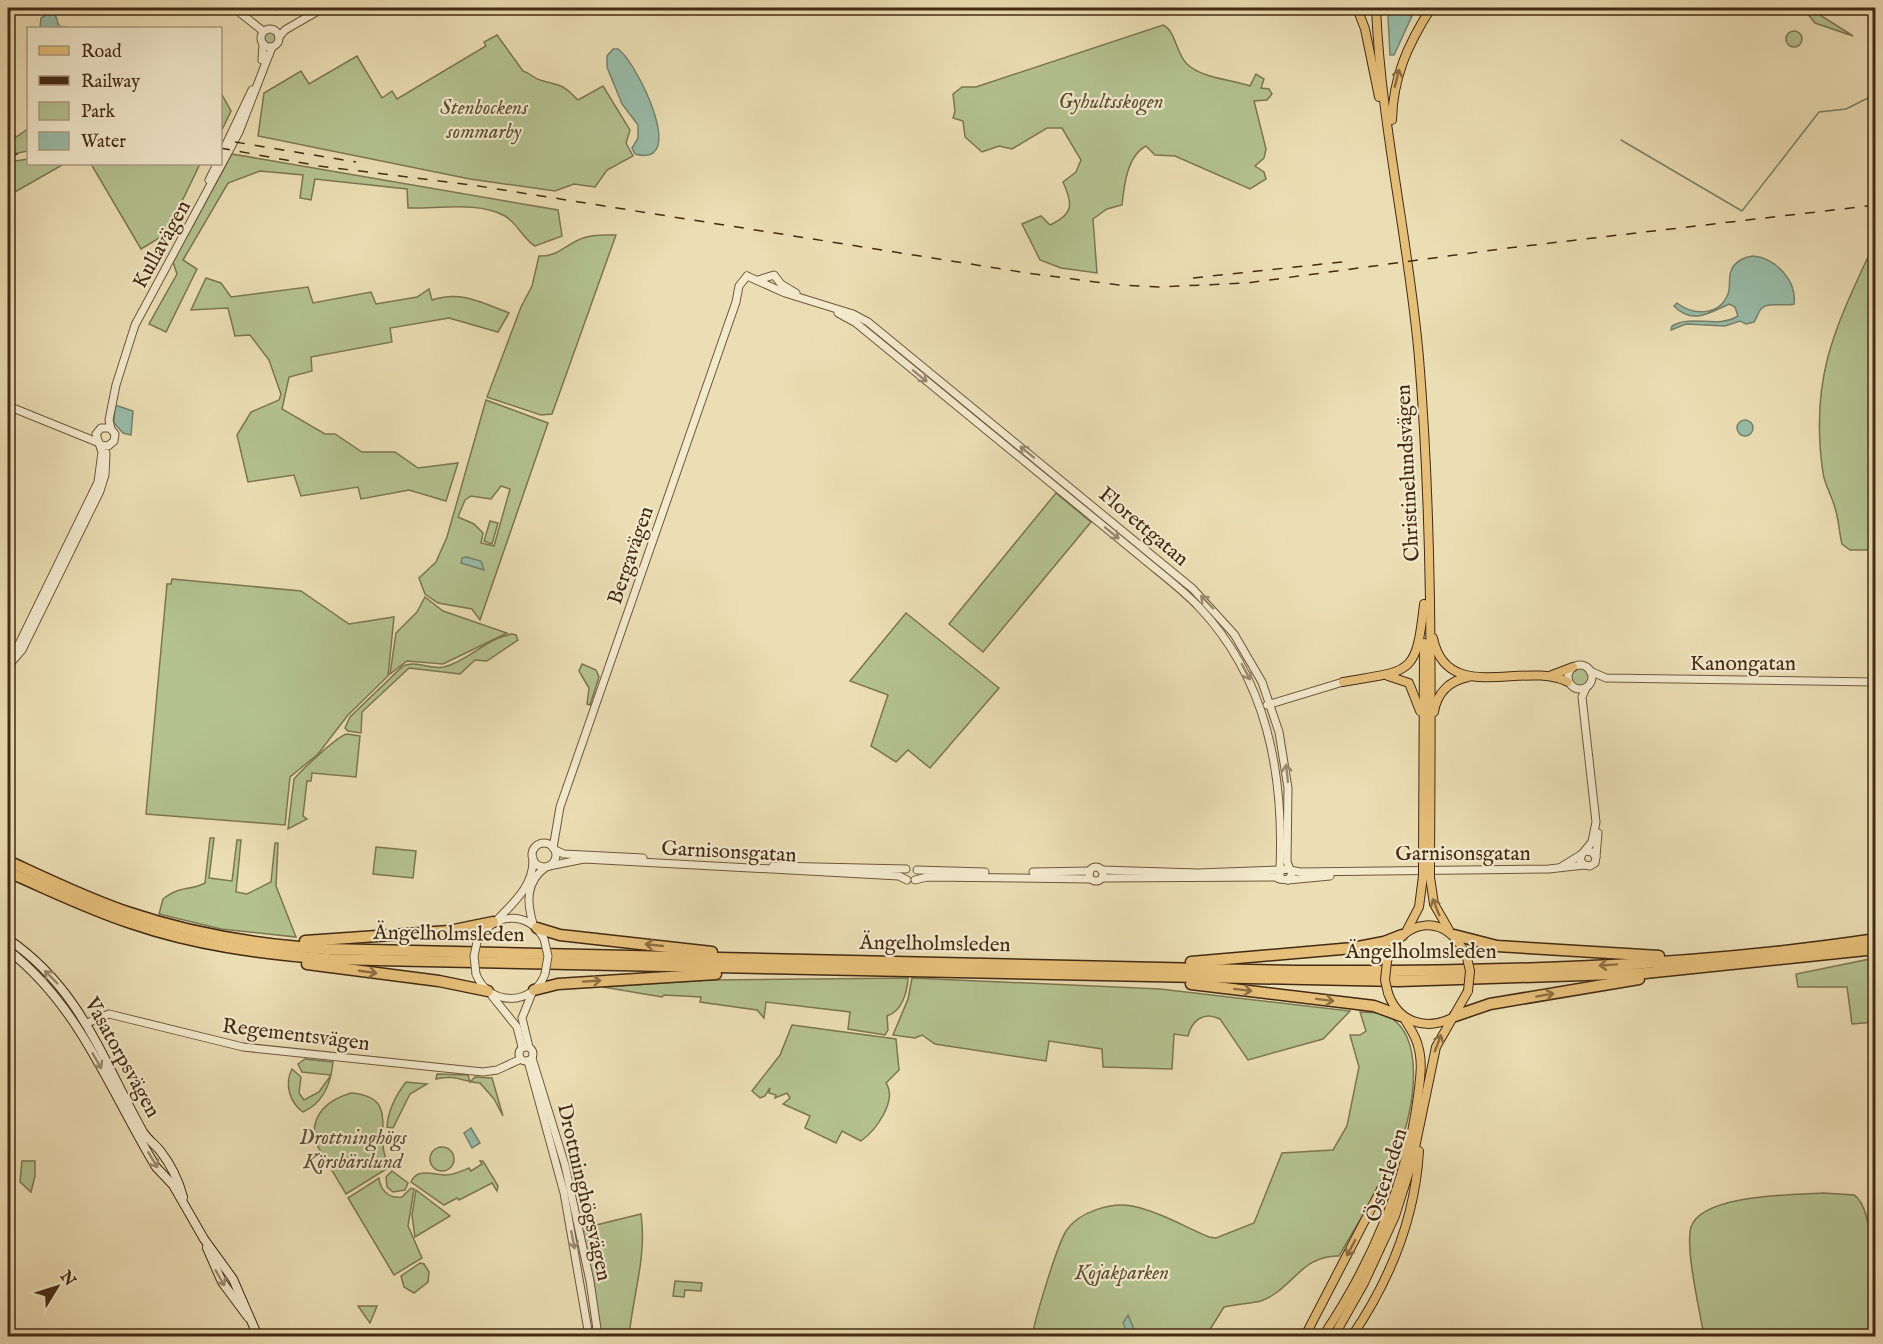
<svg xmlns="http://www.w3.org/2000/svg" width="1883" height="1344" font-family="'IM FELL English',serif">
<rect width="100%" height="100%" fill="#ecdeb4"/>
<filter id="stains"><feTurbulence type="fractalNoise" baseFrequency=".00333" numOctaves="4"/><feColorMatrix values="0 0 0 0 .2 0 0 0 0 .09 0 0 0 0 .02 0 0 0 .5 -.17"/></filter>
<radialGradient id="worn" r=".72"><stop offset=".6" stop-color="#630" stop-opacity="0"/><stop offset="1" stop-color="#630" stop-opacity=".3"/></radialGradient>
<!-- green -->
<g fill="#b4c290" stroke="#7c7652" stroke-width="1.5" fill-rule="evenodd">
<path d="M261,8H292L276,15Z"/>
<path d="M1803,8H1814L1820,15L1853,36L1815,23Z"/>
<path d="M1163,25C1176,31 1176,54 1187,64C1203,79 1231,79 1250,86L1256,74L1264,79L1261,88L1269,89L1272,94L1267,100L1254,101L1266,149L1264,158L1255,166L1264,172L1266,179L1250,189L1175,156L1155,155L1146,146C1127,156 1124,186 1122,205L1107,209L1093,219L1097,273L1061,268L1040,260L1022,224L1041,216L1050,225C1074,214 1073,204 1063,182L1076,172L1081,160L1062,128H1047L1012,149L999,146L982,152L965,137L963,121L953,118L955,111L953,94L962,87H976Z"/>
<circle cx="270" cy="38" r="7"/>
<circle cx="1794" cy="39" r="8"/>
<path d="M497,35L523,71C530,73 533,78 540,80C562,87 560,82 578,100L603,86L630,130L626,143L633,156L607,170L595,187L574,184L555,191L470,179L258,136L264,93L301,71L309,84L357,56L382,98L392,91L397,99L486,46L484,42Z"/>
<path d="M221,93L231,111L221,132L220,93Z"/>
<path d="M8,122L16,137L28,129V151L8,155Z"/>
<path d="M232,154L558,210L562,236L535,246C524,240 518,224 505,216C479,201 437,209 408,208L407,189L315,179L311,200L300,198L303,175L260,171L228,183L183,260L197,269L166,332L149,324L177,274L173,262Z"/>
<path d="M28,159V164H64L8,196V162Z"/>
<path d="M91,164H200L166,234L141,249Z"/>
<path d="M616,235L552,414L541,415L487,397L521,307L532,286L539,256C558,257 566,244 583,238C593,234 606,235 616,235Z"/>
<path d="M1875,242V550H1850L1842,544C1839,532 1839,520 1835,508C1832,496 1825,486 1823,473C1809,376 1836,326 1875,242Z"/>
<path d="M206,278L221,283L231,297L308,287L313,303L371,292L376,304L417,297L429,289L432,300C460,290 483,303 509,313L498,332L449,318L390,328L392,342L311,357L312,371L289,377L282,409L325,434H335L362,452H395L418,468L458,463L446,501L409,490L361,499L358,487L301,496L294,475L248,482L237,435L251,412L279,400L281,394L269,360L250,335L235,336L228,308L191,310Z"/>
<path d="M486,400L548,423L480,620L472,609L438,603L425,594L419,578L436,562L447,537ZM501,486L510,489L494,546L481,543L483,533L474,524L458,517L465,500L471,496L491,499Z"/>
<path d="M1056,493L1091,522L983,652L949,624Z"/>
<path d="M490,521L498,523L492,544L484,541Z"/>
<path d="M172,579L301,591L349,624L394,617L388,676L348,715L318,754L290,777L285,825L146,814L167,584H171Z"/>
<path d="M425,597L443,611L507,633L443,664L407,661L390,674L396,633L417,612Z"/>
<path d="M906,613L999,688L930,768L908,750L896,762L871,746L888,695L850,681Z"/>
<path d="M512,634L516,635L518,640L487,661L475,660L460,674L409,668L362,712L361,733L348,731L345,728L350,717L403,666C416,660 430,670 444,667C468,661 487,638 512,634Z"/>
<path d="M582,664L596,670L599,677L590,705L587,704L589,688L579,671Z"/>
<circle cx="1580" cy="677" r="9"/>
<path d="M347,734L360,736L356,777L312,773L311,781H307L303,816L307,819L288,829L294,779C302,770 337,736 347,734Z"/>
<path d="M210,838H214L209,878L232,881L237,840H241L236,892L247,894L271,882L275,843H278L276,886L296,937L221,929L159,914L163,899C183,884 188,892 205,883Z"/>
<path d="M376,847L416,851L413,878L373,874Z"/>
<path d="M1875,958V1022L1852,1024L1847,987H1798L1796,974Z"/>
<path d="M908,978C907,993 902,1011 887,1016L888,1030L885,1035L848,1029L850,1012L766,1002L764,1018L757,1010L700,1002L701,997L664,995L662,997L603,987L707,980Z"/>
<path d="M912,978L1160,989L1350,1011L1323,1039L1248,1060L1220,1019C1204,1011 1192,1020 1188,1036L1174,1034L1172,1069L1103,1067L1102,1049L1049,1041L1046,1061L935,1044L922,1035L915,1038L893,1035L908,999Z"/>
<path d="M1360,1012C1367,1013 1376,1012 1383,1014C1429,1031 1413,1113 1399,1147C1385,1182 1358,1222 1339,1256C1301,1255 1293,1289 1261,1301C1254,1303 1235,1304 1224,1307L1206,1336H1032C1036,1316 1056,1248 1066,1231C1078,1212 1111,1202 1132,1206C1160,1212 1183,1226 1209,1237L1216,1238L1254,1223L1282,1153L1333,1150L1347,1126L1359,1067L1350,1035H1360L1366,1031Z"/>
<path d="M792,1025L896,1039L899,1070L886,1083C898,1101 875,1131 861,1141L842,1131L836,1143L805,1128L810,1116L783,1104L790,1098L787,1093L775,1098L776,1095L769,1093L770,1088L765,1096L760,1098L752,1091L780,1055Z"/>
<path d="M305,1059L333,1062C331,1084 323,1103 303,1112C290,1103 284,1084 292,1069L301,1077L299,1093L304,1100L319,1092L331,1075L302,1072L298,1064Z"/>
<path d="M437,1074L468,1075L470,1082L475,1077L492,1078L503,1116L494,1099L480,1083C465,1082 453,1074 436,1079Z"/>
<path d="M406,1082L427,1084L410,1094L393,1128L387,1127C388,1111 396,1095 406,1082Z"/>
<path d="M351,1093C389,1096 382,1117 383,1145C383,1153 387,1160 388,1168L346,1194L318,1147V1139L314,1132C315,1110 331,1099 351,1093Z"/>
<circle cx="442" cy="1159" r="12"/>
<path d="M22,1161H35V1176L31,1192L20,1182Z"/>
<path d="M480,1161H483L498,1186L497,1191L492,1183L459,1200L457,1198L444,1205L411,1182C417,1167 434,1175 446,1175C454,1175 462,1171 469,1168L471,1171L482,1164Z"/>
<path d="M392,1171L408,1183L405,1190L393,1192L387,1187L386,1177Z"/>
<path d="M379,1178C380,1190 389,1199 402,1197L411,1188L414,1189L408,1226L422,1258L394,1275L348,1198Z"/>
<path d="M416,1190L450,1216L415,1237L412,1215Z"/>
<path d="M1823,1193L1854,1195C1877,1209 1876,1309 1875,1336H1704C1700,1312 1685,1249 1691,1227C1702,1194 1793,1195 1823,1193Z"/>
<path d="M641,1214C647,1256 633,1295 629,1336H604L599,1327L582,1234L588,1227Z"/>
<path d="M420,1263L424,1264L429,1272L428,1282L414,1293L404,1287L401,1276Z"/>
<path d="M675,1281L702,1283L701,1291L685,1290L684,1297L673,1296Z"/>
<path d="M358,1306H377L370,1323Z"/>
</g>
<!-- water -->
<g fill="#99bca9" stroke="#77826d" stroke-width="1.5">
<path d="M1393,10L1412,16L1394,55H1390L1388,16Z"/>
<path d="M51,12L55,14L59,26L69,28H40L41,18Z"/>
<path d="M613,49H618C637,62 689,169 635,154L632,148L638,138V125L622,104L607,67V56Z"/>
<path d="M1753,256C1775,258 1797,280 1794,304C1785,307 1768,301 1761,309C1758,312 1757,318 1754,322L1746,324L1740,321L1725,326L1686,324L1671,330L1672,326C1692,314 1717,329 1738,316L1735,307L1729,304C1710,313 1692,325 1674,306L1677,303C1692,315 1719,317 1728,294C1731,287 1728,278 1731,271C1734,262 1744,257 1753,256Z"/>
<path d="M115,405L133,411L131,435L123,433L114,423Z"/>
<circle cx="1745" cy="428" r="8"/>
<path d="M466,557L481,561L484,570L461,563L462,558Z"/>
<path d="M471,1128L480,1143L472,1148L464,1133Z"/>
<path d="M1128,1315L1137,1336H1129L1123,1323Z"/>
</g>
<g fill="none" stroke-linecap="round" stroke-linejoin="round">
<!-- stream -->
<path stroke="#77826d" stroke-width="1.5" d="M1621,140L1742,211L1819,112L1846,109L1876,94"/>
<defs>
<g id="tertiary">
<path d="M234,8L263,31"/>
<circle cx="270" cy="38" r="9"/>
<path d="M279,37L285,30L323,8"/>
<path d="M262,60L263,44"/>
<path d="M220,157L252,90"/>
<path d="M209,180L217,164"/>
<path d="M747,276L785,293L853,314L868,322L1193,589L1234,634L1262,682L1279,732L1288,788L1287,862L1292,874L1288,880L1280,879V870L1289,869"/>
<path d="M758,280L774,275L781,284L796,293"/>
<path d="M838,313L856,323L1140,556C1160,573 1181,588 1199,607C1267,679 1284,773 1280,869"/>
<path d="M8,406L97,442"/>
<path d="M111,429L109,420L116,385L135,325L239,132L272,47"/>
<path d="M8,660L19,644L98,482L102,452L96,434L101,428H110L115,434L114,441L108,446L100,445"/>
<circle cx="1580" cy="677" r="12"/>
<path d="M8,666L22,650L100,491L105,475L106,453"/>
<path d="M1590,671L1606,678L1876,682"/>
<path d="M1586,688L1582,697L1596,822L1592,842L1582,854L1580,860L1584,865L1590,866L1595,863L1596,857L1592,852L1586,851"/>
<path d="M1267,705L1343,682"/>
<circle cx="544" cy="855" r="12"/>
<path d="M553,848L560,807L736,302L739,286L747,276"/>
<path d="M555,850L564,854L643,858"/>
<path d="M1596,857L1598,833"/>
<path d="M549,866L584,859L899,876L907,880"/>
<path d="M773,866L906,869"/>
<circle cx="1096" cy="874" r="7"/>
<path d="M1561,867L1582,854"/>
<path d="M917,870L985,872"/>
<path d="M1101,870L1198,873L1280,870"/>
<path d="M1290,870L1300,872L1549,869L1584,865"/>
<path d="M1033,872L1090,871"/>
<path d="M1102,878L1275,877L1280,879"/>
<path d="M915,880L927,877L1090,879"/>
<path d="M1288,880L1330,876"/>
<path d="M498,919C515,901 534,885 533,858"/>
<path d="M533,924C527,903 525,882 546,867"/>
<path d="M477,942C490,913 529,909 544,939"/>
<path d="M476,974C488,1006 533,1007 545,974"/>
<path d="M492,996L517,1027L522,1047"/>
<path d="M87,1023L109,1014L243,1047L483,1072L497,1070L521,1059"/>
<circle cx="526" cy="1054" r="7"/>
<path d="M529,1047L522,1018L532,993"/>
<path d="M532,1058L565,1165L590,1281L598,1336"/>
<path d="M528,1061L564,1193L589,1336"/>
</g>
<g id="secondary">
<path d="M8,939C81,989 102,1059 143,1132C148,1140 156,1145 161,1152C171,1165 179,1182 183,1197"/>
<path d="M8,950C80,1006 110,1091 156,1167L173,1185L204,1239L233,1279L256,1332"/>
<path d="M207,1248L222,1282L248,1317"/>
</g>
<g id="primary">
<path d="M1357,8L1365,29L1379,97"/>
<path d="M1376,8C1381,125 1409,241 1419,358C1433,527 1431,696 1430,865"/>
<path d="M1392,120C1393,77 1408,44 1431,8"/>
<path d="M1433,638C1447,706 1525,660 1568,682"/>
<path d="M1552,675L1573,667"/>
<path d="M1388,676L1409,683L1420,711"/>
<path d="M1343,682C1411,670 1416,677 1424,604"/>
<path d="M1434,712C1437,693 1449,681 1468,677"/>
<path d="M1423,865L1424,643"/>
<path d="M1430,877L1434,904L1449,930"/>
<path d="M1407,930L1419,907L1423,876"/>
<path d="M1387,961C1402,916 1449,912 1467,958"/>
<path d="M1388,993C1398,1022 1425,1031 1452,1018"/>
<path d="M1305,1336L1404,1145"/>
<path d="M1323,1336C1371,1265 1407,1182 1418,1096C1420,1080 1423,1062 1418,1046C1416,1036 1409,1027 1404,1018"/>
<path d="M1334,1336L1364,1283L1395,1216L1412,1162L1436,1047L1468,991"/>
<path d="M1352,1336C1390,1280 1415,1220 1419,1151"/>
</g>
<g id="motorway">
<path d="M8,861C47,879 86,898 127,912C192,934 257,945 326,949L1296,971C1490,972 1684,968 1876,939"/>
<path d="M8,872C48,889 88,909 131,923C195,945 262,954 329,959L1399,981L1645,973L1876,949"/>
<path d="M537,928L560,935L712,952"/>
<path d="M1454,935L1497,946L1659,956"/>
<path d="M305,941L449,931L493,922"/>
<path d="M1191,962L1353,948L1384,942L1402,935"/>
<path d="M307,964L439,981L488,991"/>
<path d="M1191,984L1374,1006L1401,1016"/>
<path d="M534,990L558,984L716,974"/>
<path d="M1455,1016L1490,1004L1639,979"/>
</g>
</defs>
<!-- tertiary casing -->
<use href="#tertiary" stroke="#6d573b" stroke-width="9"/>
<!-- secondary casing -->
<use href="#secondary" stroke="#432a13" stroke-width="10"/>
<!-- primary casing -->
<use href="#primary" stroke="#432a13" stroke-width="10"/>
<!-- motorway casing -->
<use href="#motorway" stroke="#432a13" stroke-width="13"/>
<!-- tertiary -->
<use href="#tertiary" stroke="#f3eace" stroke-width="7"/>
<!-- secondary -->
<use href="#secondary" stroke="#f3eace" stroke-width="8"/>
<!-- primary -->
<use href="#primary" stroke="#e6bf7a" stroke-width="8"/>
<!-- motorway -->
<use href="#motorway" stroke="#e6bf7a" stroke-width="10"/>
<!-- rail -->
<g stroke="#432a13" stroke-width="1.5" stroke-dasharray="10 10" stroke-linecap="butt">
<path d="M235,142L356,162"/>
<path d="M220,148L319,166L472,185L1027,273L1119,285L1159,287L1247,283L1508,248L1876,205"/>
<path d="M8,156L28,152"/>
<path d="M1193,278L1351,261"/>
</g>
<defs>
<g id="tertiary-bridge">
<path d="M544,939L548,956L545,974"/>
<path d="M476,974L474,956L477,942"/>
</g>
<g id="primary-bridge">
<path d="M1430,865V877"/>
<path d="M1423,876V865"/>
<path d="M1467,958L1470,971L1468,991"/>
<path d="M1387,961L1385,980L1388,993"/>
</g>
</defs>
<!-- tertiary-bridge casing -->
<use href="#tertiary-bridge" stroke="#6d573b" stroke-width="9" stroke-linecap="butt"/>
<!-- primary-bridge casing -->
<use href="#primary-bridge" stroke="#432a13" stroke-width="10" stroke-linecap="butt"/>
<!-- tertiary-bridge -->
<use href="#tertiary-bridge" stroke="#f3eace" stroke-width="7"/>
<!-- primary-bridge -->
<use href="#primary-bridge" stroke="#e6bf7a" stroke-width="8"/>
</g>
<!-- one-way arrows -->
<defs><path id="oneway-shaft" d="M-6 0H5M1.5-3L5.5 0L1.5 3" fill="none" stroke-width="1.6" stroke-linecap="round" stroke-linejoin="round" transform="scale(1.5)"/></defs>
<g stroke="#8c6d41">
<use href="#oneway-shaft" transform="translate(1397 78) rotate(-76)"/>
<use href="#oneway-shaft" transform="translate(1436 907) rotate(-112)"/>
<use href="#oneway-shaft" transform="translate(654 945) rotate(-174)"/>
<use href="#oneway-shaft" transform="translate(1608 965) rotate(176)"/>
<use href="#oneway-shaft" transform="translate(368 972) rotate(8)"/>
<use href="#oneway-shaft" transform="translate(592 981) rotate(-4)"/>
<use href="#oneway-shaft" transform="translate(1243 990) rotate(7)"/>
<use href="#oneway-shaft" transform="translate(1545 995) rotate(-10)"/>
<use href="#oneway-shaft" transform="translate(1325 1000) rotate(7)"/>
<use href="#oneway-shaft" transform="translate(1438 1043) rotate(-69)"/>
<use href="#oneway-shaft" transform="translate(1351 1248) rotate(118)"/>
</g>
<g stroke="#9b8a70">
<use href="#oneway-shaft" transform="translate(920 376) rotate(39)"/>
<use href="#oneway-shaft" transform="translate(1027 452) rotate(-141)"/>
<use href="#oneway-shaft" transform="translate(1112 533) rotate(39)"/>
<use href="#oneway-shaft" transform="translate(1207 602) rotate(-134)"/>
<use href="#oneway-shaft" transform="translate(1246 672) rotate(62)"/>
<use href="#oneway-shaft" transform="translate(1287 773) rotate(-96)"/>
<use href="#oneway-shaft" transform="translate(51 977) rotate(-135)"/>
<use href="#oneway-shaft" transform="translate(97 1061) rotate(60)"/>
<use href="#oneway-shaft" transform="translate(153 1160) rotate(59)"/>
<use href="#oneway-shaft" transform="translate(573 1240) rotate(79)"/>
<use href="#oneway-shaft" transform="translate(220 1278) rotate(60)"/>
</g>
<g text-anchor="middle" stroke-width="4.5" stroke-linejoin="round" paint-order="stroke">
<!-- park labels -->
<g font-size="21" font-style="italic" fill="#5f5032" stroke="#f3eace">
<text x="1111" y="108">Gyhultsskogen</text>
<text x="484" y="114">Stenbockens<tspan x="484" dy="24">sommarby</tspan></text>
<text x="353" y="1144">Drottninghögs<tspan x="353" dy="24">Körsbärslund</tspan></text>
<text x="1122" y="1279">Kojakparken</text>
</g>
<!-- street labels -->
<g font-size="21" fill="#432a13" stroke="#f3eace">
<text transform="translate(161 244) rotate(-61)" y="7">Kullavägen</text>
<text transform="translate(1407 473) rotate(-93)" y="7">Christinelundsvägen</text>
<text transform="translate(1144 526) rotate(40)" y="7">Florettgatan</text>
<text transform="translate(630 555) rotate(-71)" y="7">Bergavägen</text>
<text x="1743" y="670">Kanongatan</text>
<text transform="translate(729 851) rotate(3)" y="7">Garnisonsgatan</text>
<text x="1463" y="860">Garnisonsgatan</text>
<text transform="translate(449 933) rotate(1)" y="7">Ängelholmsleden</text>
<text transform="translate(935 943) rotate(1)" y="7">Ängelholmsleden</text>
<text x="1421" y="958">Ängelholmsleden</text>
<text transform="translate(296 1034) rotate(7)" y="7">Regementsvägen</text>
<text transform="translate(123 1057) rotate(61)" y="7">Vasatorpsvägen</text>
<text transform="translate(1386 1175) rotate(-73)" y="7">Österleden</text>
<text transform="translate(585 1192) rotate(77)" y="7">Drottninghögsvägen</text>
</g>
</g>
<!-- margin -->
<rect width="1883" height="1344" fill="none" stroke="#ecdeb4" stroke-width="30"/>
<rect x="9" y="9" width="1865" height="1326" fill="none" stroke="#432a13" stroke-width="3"/>
<rect x="15" y="15" width="1853" height="1314" fill="none" stroke="#432a13" stroke-width="1.5"/>
<!-- legend -->
<rect x="27" y="27" width="195" height="138" fill="#f3eace" stroke="#ad9d83" stroke-width="1.5"/>
<rect x="39" y="46" width="30" height="9" fill="#e6bf7a" stroke="#ad9d83" stroke-width="1.5"/>
<text x="81" y="57" font-size="18" fill="#432a13">Road</text>
<rect x="39" y="76" width="30" height="9" fill="#432a13" stroke="#ad9d83" stroke-width="1.5"/>
<text x="81" y="87" font-size="18" fill="#432a13">Railway</text>
<rect x="39" y="102" width="30" height="18" fill="#b4c290" stroke="#ad9d83" stroke-width="1.5"/>
<text x="81" y="117" font-size="18" fill="#432a13">Park</text>
<rect x="39" y="132" width="30" height="18" fill="#99bca9" stroke="#ad9d83" stroke-width="1.5"/>
<text x="81" y="147" font-size="18" fill="#432a13">Water</text>
<!-- north arrow -->
<g transform="translate(57 1287) rotate(52)" stroke="#f3eace" stroke-width="4.5" paint-order="stroke">
<path d="M0-4.5L10 22L0 15L-10 22Z" fill="#432a13"/>
<text y="-9" font-size="16" font-weight="bold" text-anchor="middle" fill="#432a13">N</text>
</g>
<rect width="100%" height="100%" filter="url(#stains)"/>
<rect width="100%" height="100%" fill="url(#worn)"/>
</svg>
